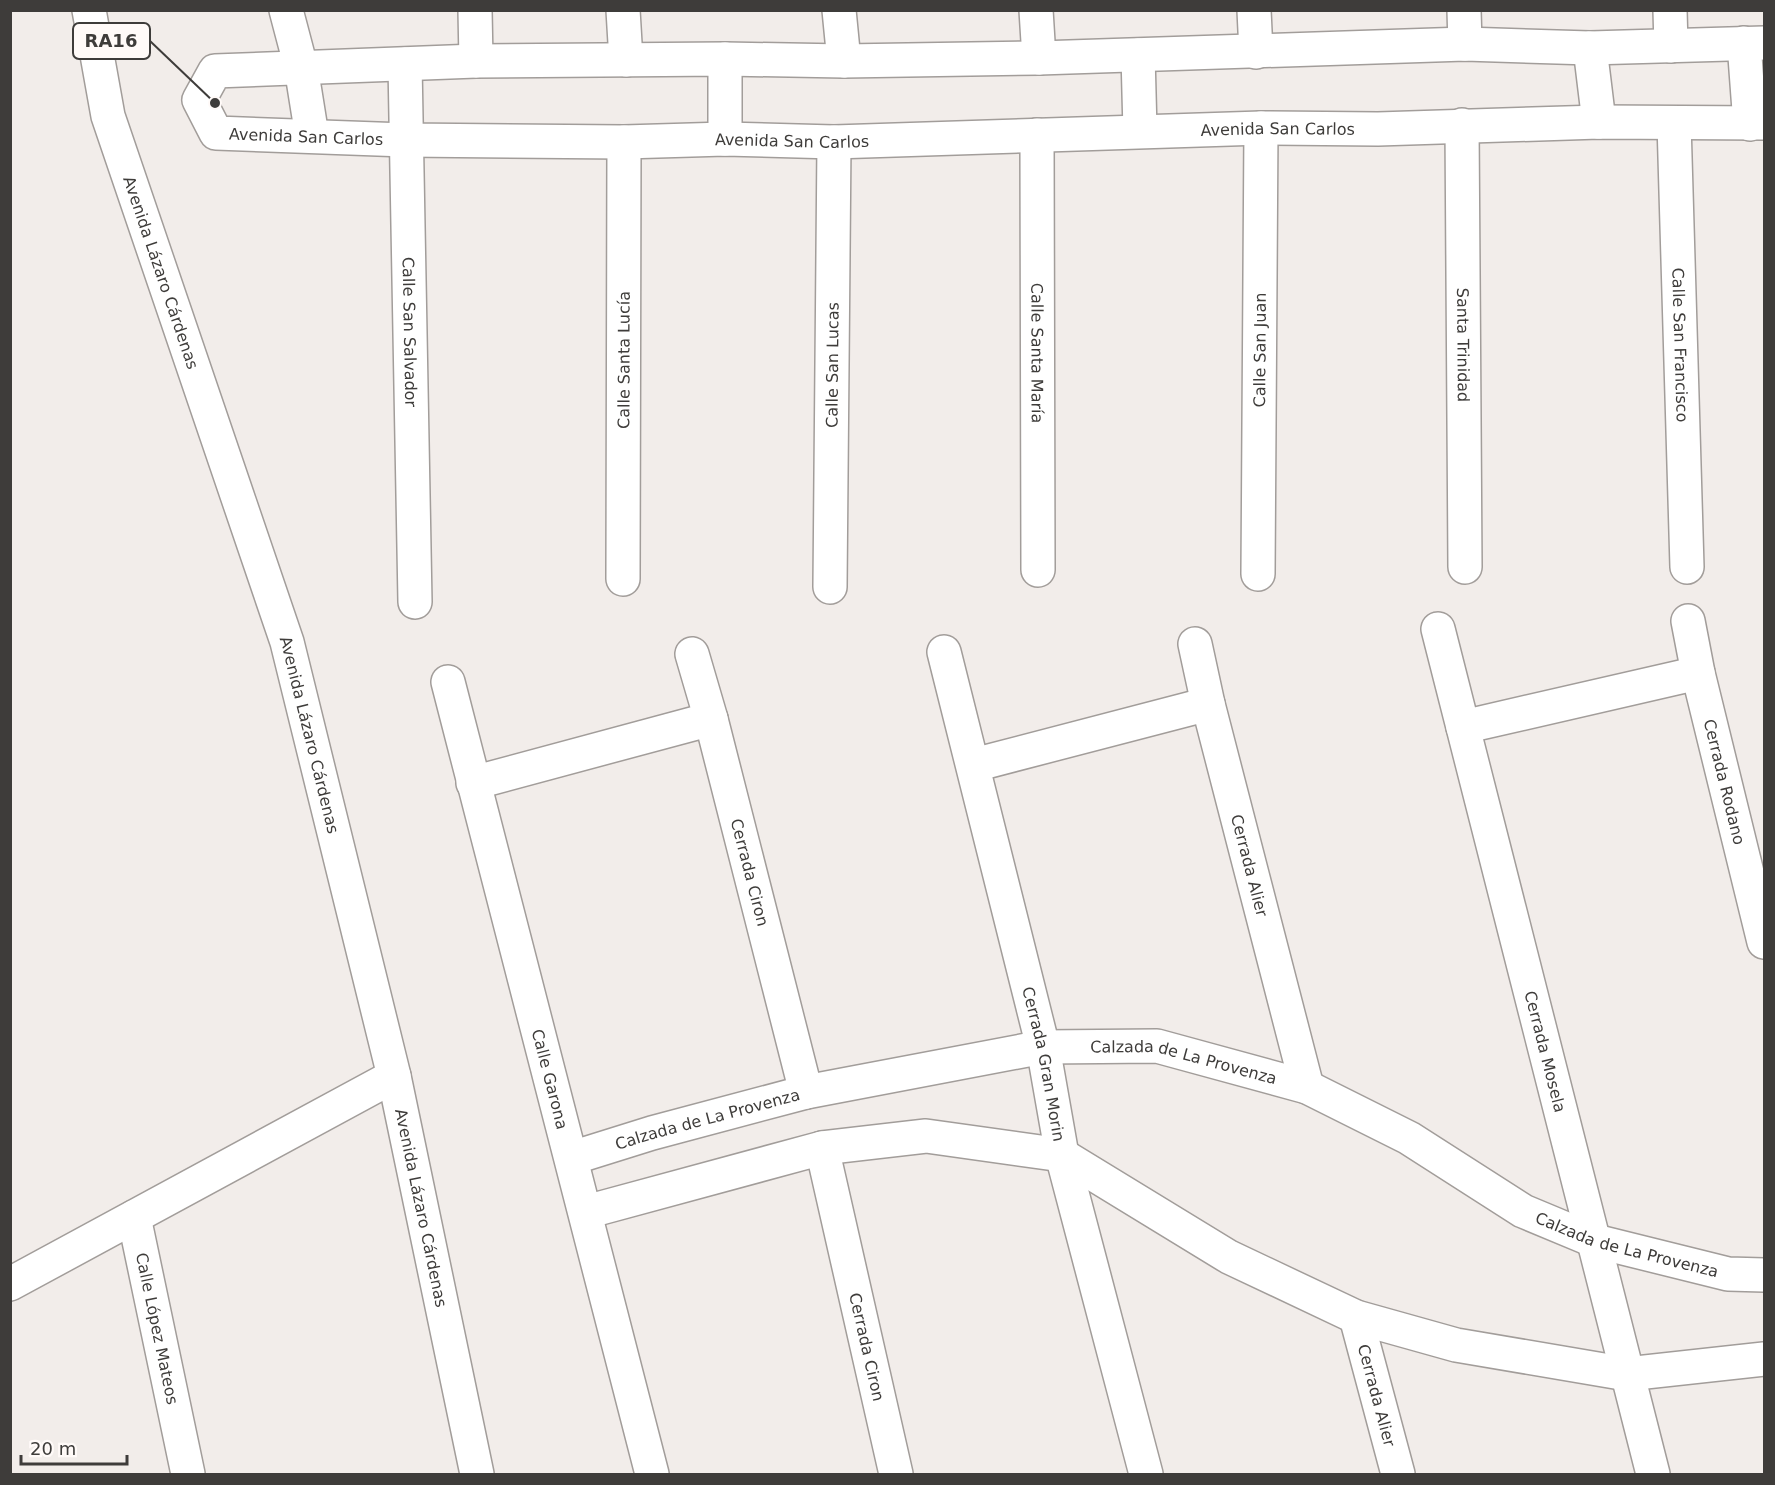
<svg xmlns="http://www.w3.org/2000/svg" width="1775" height="1485" font-family="'DejaVu Sans',sans-serif">
<rect width="100%" height="100%" fill="#f2edea"/>
<g fill="none" stroke-linecap="round" stroke-linejoin="round">
<defs>
<g id="minor">
<path id="s1" d="M89,10L108,116L287,642L394,1076L477,1474"/>
<path d="M286,10L301,67L312,136"/>
<path d="M475,10L476,61"/>
<path d="M623,10L626,60"/>
<path d="M839,10L844,61"/>
<path d="M1036,10L1039,58"/>
<path d="M1254,10L1256,52"/>
<path d="M1464,10L1465,44"/>
<path d="M1670,10L1671,46"/>
<path d="M1744,43L1750,124"/>
<path id="s2" d="M1764,43L1590,48L1465,44L1039,58L844,61L725,59L476,61L215,71L199,100L216,133L405,140L624,142L725,139L834,142L1261,128L1378,129L1599,122L1764,123"/>
<path d="M1590,48L1599,122"/>
<path d="M1138,55L1140,131"/>
<path d="M725,59V139"/>
<path id="s3" d="M405,64L415,602"/>
<path id="s4" d="M1674,123L1687,567"/>
<path id="s5" d="M1462,125L1465,567"/>
<path id="s6" d="M1037,135L1038,570"/>
<path id="s7" d="M1258,574L1261,128"/>
<path id="s8" d="M623,579L624,142"/>
<path id="s9" d="M830,587L834,142"/>
<path id="s10" d="M1688,621L1698,673L1764,942"/>
<path id="s11" d="M1438,629L1653,1474"/>
<path id="s12" d="M1195,644L1208,704L1307,1087"/>
<path id="s13" d="M944,652L1043,1047L1062,1155L1146,1474"/>
<path id="s14" d="M692,654L711,719L806,1092"/>
<path id="s15" d="M448,682L652,1474"/>
<path d="M1463,727L1698,673"/>
<path d="M974,765L1208,704"/>
<path d="M473,783L711,719"/>
<path id="s16" d="M822,1148L896,1474"/>
<path id="s17" d="M572,1158L652,1133L806,1092L1043,1047L1157,1046L1307,1087L1409,1138L1523,1211L1595,1241L1728,1274L1764,1275"/>
<path d="M586,1212L822,1148L926,1136L1062,1155L1229,1257L1356,1317L1456,1345L1627,1374L1764,1359"/>
<path id="s18" d="M134,1217L188,1474"/>
<path d="M10,1284L394,1076"/>
<path id="s19" d="M1356,1317L1398,1474"/>
</g>
</defs>
<!-- minor casing -->
<use href="#minor" stroke="#a29d9a" stroke-width="36"/>
<!-- minor -->
<use href="#minor" stroke="#fff" stroke-width="33"/>
</g>
<g text-anchor="middle" stroke-width="6" stroke-linejoin="round" paint-order="stroke">
<!-- street labels -->
<g font-size="16" fill="#3e3c3a" stroke="#fffaf8">
<text dy="6" stroke="none"><textPath href="#s2" startOffset="2682">Avenida San Carlos</textPath></text>
<text dy="6" stroke="none"><textPath href="#s2" startOffset="1710">Avenida San Carlos</textPath></text>
<text dy="6" stroke="none"><textPath href="#s2" startOffset="2196">Avenida San Carlos</textPath></text>
<text dy="6" stroke="none"><textPath href="#s1" startOffset="273">Avenida Lázaro Cárdenas</textPath></text>
<text dy="6" stroke="none"><textPath href="#s3" startOffset="268">Calle San Salvador</textPath></text>
<text dy="6" stroke="none"><textPath href="#s4" startOffset="222">Calle San Francisco</textPath></text>
<text dy="6" stroke="none"><textPath href="#s5" startOffset="220">Santa Trinidad</textPath></text>
<text dy="6" stroke="none"><textPath href="#s7" startOffset="224">Calle San Juan</textPath></text>
<text dy="6" stroke="none"><textPath href="#s6" startOffset="218">Calle Santa María</textPath></text>
<text dy="6" stroke="none"><textPath href="#s8" startOffset="219">Calle Santa Lucía</textPath></text>
<text dy="6" stroke="none"><textPath href="#s9" startOffset="222">Calle San Lucas</textPath></text>
<text dy="6" stroke="none"><textPath href="#s1" startOffset="759">Avenida Lázaro Cárdenas</textPath></text>
<text dy="6" stroke="none"><textPath href="#s10" startOffset="165">Cerrada Rodano</textPath></text>
<text dy="6" stroke="none"><textPath href="#s12" startOffset="228">Cerrada Alier</textPath></text>
<text dy="6" stroke="none"><textPath href="#s14" startOffset="226">Cerrada Ciron</textPath></text>
<text dy="6" stroke="none"><textPath href="#s11" startOffset="436">Cerrada Mosela</textPath></text>
<text dy="6" stroke="none"><textPath href="#s13" startOffset="424">Cerrada Gran Morin</textPath></text>
<text dy="6" stroke="none"><textPath href="#s17" startOffset="627">Calzada de La Provenza</textPath></text>
<text dy="6" stroke="none"><textPath href="#s15" startOffset="410">Calle Garona</textPath></text>
<text dy="6" stroke="none"><textPath href="#s17" startOffset="141">Calzada de La Provenza</textPath></text>
<text dy="6" stroke="none"><textPath href="#s1" startOffset="1245">Avenida Lázaro Cárdenas</textPath></text>
<text dy="6" stroke="none"><textPath href="#s17" startOffset="1113">Calzada de La Provenza</textPath></text>
<text dy="6" stroke="none"><textPath href="#s18" startOffset="114">Calle López Mateos</textPath></text>
<text dy="6" stroke="none"><textPath href="#s16" startOffset="204">Cerrada Ciron</textPath></text>
<text dy="6" stroke="none"><textPath href="#s19" startOffset="81">Cerrada Alier</textPath></text>
</g>
</g>
<!-- callouts -->
<path fill="none" stroke="#3e3c3a" stroke-width="2" d="M215 103L150 41"/>
<circle fill="#3e3c3a" stroke="#fffaf8" stroke-width="2" cx="215" cy="103" r="6"/>
<rect fill="#fffaf8" stroke="#3e3c3a" stroke-width="2" x="73" y="23" width="77" height="36" rx="6"/>
<g font-size="18" text-anchor="middle" font-weight="bold" fill="#3e3c3a">
<text x="111" y="47">RA16</text>
</g>
<!-- border -->
<rect width="1775" height="1485" fill="none" stroke="#3e3c3a" stroke-width="24"/>
<!-- scale -->
<path d="M21 1455v9h106v-9" fill="none" stroke="#3e3c3a" stroke-width="3"/>
<text x="30" y="1455" font-size="18" fill="#3e3c3a" stroke="#fffaf8" stroke-width="4.5" paint-order="stroke">20 m</text>
</svg>
